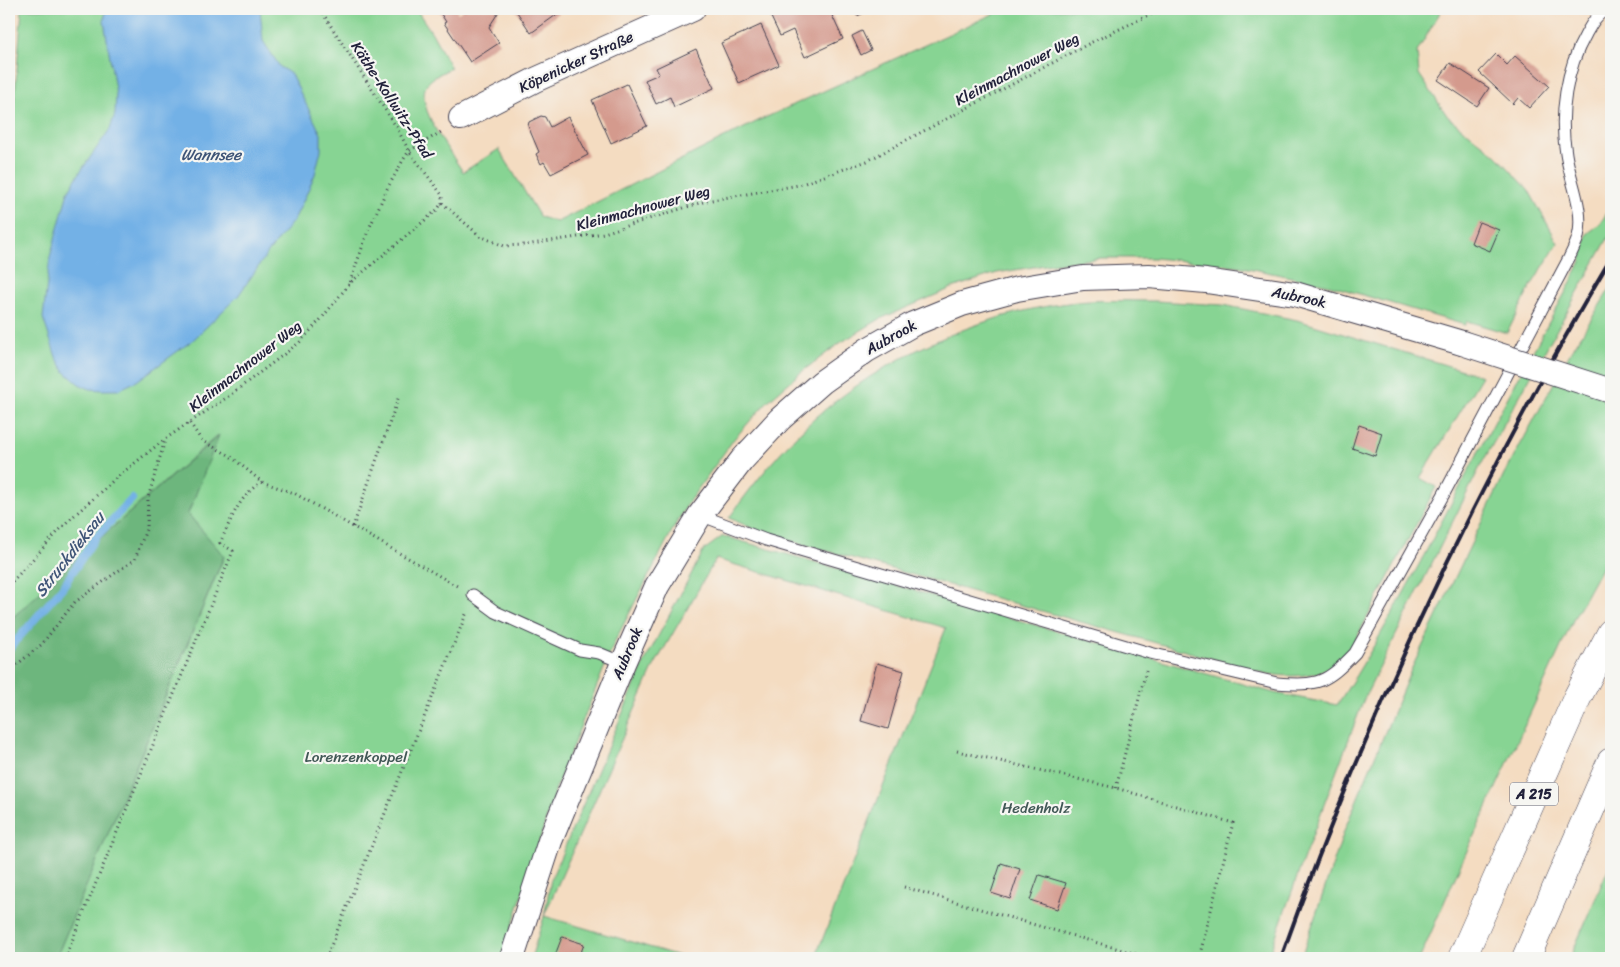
<svg xmlns="http://www.w3.org/2000/svg" width="1620" height="967" font-family="Sriracha,sans-serif">
<rect width="100%" height="100%" fill="#f6f6f2"/>
<filter id="ink" filterUnits="userSpaceOnUse"><feTurbulence type="fractalNoise" baseFrequency=".02" numOctaves="2"/><feDisplacementMap in="SourceGraphic" scale="10" xChannelSelector="R" yChannelSelector="G"/><feConvolveMatrix kernelMatrix="1 2 1 2 8 2 1 2 1" color-interpolation-filters="sRGB"/></filter>
<filter id="wash" filterUnits="userSpaceOnUse"><feTurbulence type="fractalNoise" baseFrequency=".0096" numOctaves="4" result="noise"/><feDisplacementMap in="SourceGraphic" scale="20" xChannelSelector="R" yChannelSelector="G"/><feGaussianBlur stdDeviation="1.12" result="paint"/><feColorMatrix in="noise" values="0 0 0 0 0 0 0 0 0 0 0 0 0 0 0 0 0 1.4 0 .05"/><feComposite in="paint" operator="in"/></filter>
<g filter="url(#wash)">
<rect width="100%" height="100%" fill="#f4dcc1"/>
<!-- green -->
<g fill="#87d493" stroke="#547b67">
<path d="M22,9H416L432,33L451,68C443,72 430,78 426,86C415,107 451,153 463,172L499,149L540,217L557,222L758,121L1004,9H1442L1417,52L1419,74L1448,117L1496,155L1528,189L1558,243L1531,286L1507,333L1467,321L1465,325L1329,285L1238,266L1154,258H1101L1051,264L997,273L952,288L880,319L840,343L800,373L767,402L734,439L690,500L672,531L615,641L557,785L502,958H56L224,557L188,514L218,435L82,554L9,621V166Z"/>
<path d="M1611,206V233L1481,465L1364,699L1305,855L1268,958H815L946,628L716,559L654,666L544,916L686,958H531L544,917L551,879L645,661L704,550L723,536L1274,693L1337,705C1388,628 1429,545 1472,464C1504,403 1537,344 1570,284L1581,261L1587,234L1600,224Z"/>
<path d="M1611,287V550L1575,616L1460,866L1420,958H1301L1346,826L1411,670L1504,475L1568,357Z"/>
<path d="M1156,301L1223,305L1297,320L1482,376L1420,478L1436,487L1350,650C1345,654 1341,660 1336,664C1315,678 1290,677 1267,674L763,533L729,518C754,483 781,449 813,420C881,359 978,314 1068,303C1097,299 1127,301 1156,301Z"/>
<path d="M1611,862V958H1570Z"/>
</g>
<!-- forest -->
<path fill="#6db67d" stroke="#486c5c" d="M219,435L188,514L224,556L56,958H9V621L82,554Z"/>
<!-- water -->
<path fill="#73b1e6" stroke="#4a6a90" d="M106,9H260L263,41L280,67L291,74L321,134V150L315,174L306,195L294,220L267,254L238,296L193,340L137,381L118,390H103L90,389L79,384L65,372L56,357L43,318L50,257L68,192L80,172L110,129L115,114L116,95L104,21Z"/>
<g fill="none" stroke-linecap="round" stroke-linejoin="round">
<!-- stream -->
<path stroke="#73b1e6" stroke-width="8" d="M9,649L62,588L95,538L132,499"/>
</g>
<g id="blocks">
<!-- building -->
<g fill="#d49a8d">
<path d="M443,9H455L458,13L464,9H501L497,11L498,13L489,27L499,43L470,62L444,23L446,22L439,11Z"/>
<path d="M515,9H556L559,13L531,33Z"/>
<path d="M782,9H802L803,10L807,9H829L843,39L805,57L793,30L780,36L770,15Z"/>
<path d="M854,9H874L857,16Z"/>
<path d="M761,25L779,65L739,83L721,43Z"/>
<path d="M862,31L871,50L861,55L852,36Z"/>
<path d="M696,49L714,88L674,107L670,97L656,104L645,80L659,74L656,68Z"/>
<path d="M1496,54L1507,65L1515,56L1549,86L1529,108L1518,98L1513,104L1479,72Z"/>
<path d="M1450,63L1489,88L1477,106L1438,80Z"/>
<path d="M627,84L647,126L611,143L592,100Z"/>
<path d="M541,116L545,117L550,127L568,117L588,155L551,174L544,162L541,164L536,154L539,152L528,126L529,122Z"/>
<path d="M1479,222L1499,230L1490,251L1471,243Z"/>
<path d="M1359,425L1382,433L1375,456L1352,448Z"/>
<path d="M877,663L904,671L888,729L861,721Z"/>
<path d="M1001,863L1020,869L1010,899L991,893Z"/>
<path d="M1039,875L1066,883L1057,909L1030,900Z"/>
<path d="M562,937L584,944L579,958H554Z"/>
</g>
</g>
</g>
<g filter="url(#ink)">
<use href="#blocks" fill-opacity="0" stroke="#423e4f" stroke-width="1"/>
<g fill="none" stroke-linecap="round" stroke-linejoin="round">
<defs>
<g id="lane">
<path d="M700,515L766,540L1150,653L1277,683C1319,686 1326,683 1355,653L1445,492L1569,258C1572,252 1576,244 1578,237C1585,210 1570,181 1566,154C1559,115 1566,69 1586,34C1591,25 1597,13 1608,9"/>
<path d="M473,595L496,612L580,650L599,653L623,663"/>
</g>
<g id="street">
<path d="M461,118L535,80L693,9"/>
<path d="M512,958L550,841L623,663L657,586L700,515L742,460L780,419L822,382L867,350L913,324L962,304L1017,289L1083,278L1149,276L1206,281L1295,294L1462,343"/>
</g>
<g id="highway">
<path d="M1462,958L1577,698L1611,633"/>
<path d="M1526,958L1611,762"/>
</g>
</defs>
<!-- lane casing -->
<use href="#lane" stroke="#423e4f" stroke-width="13"/>
<!-- street casing -->
<use href="#street" stroke="#423e4f" stroke-width="26"/>
<!-- highway casing -->
<use href="#highway" stroke="#423e4f" stroke-width="29"/>
<!-- path -->
<g stroke="#423e4f" stroke-width="3" stroke-dasharray="1 4" stroke-linecap="butt">
<path d="M320,9L397,128L409,151L442,195V203"/>
<path d="M442,203L480,236L504,246L525,245L604,233L706,201L799,185L867,161L1092,42L1162,9"/>
<path d="M350,282L368,231L387,189L402,162L409,151L441,132"/>
<path d="M190,423L202,441L229,455L262,482L294,493L457,586"/>
<path d="M353,527L399,396"/>
<path d="M9,585L67,522L116,478L165,439L226,398L299,343L322,318L350,283L437,210L442,203"/>
<path d="M9,671L41,645L75,602L135,559L147,527L148,498L165,440"/>
<path d="M957,751L1116,788L1233,823L1199,958"/>
<path d="M1116,788L1146,671"/>
<path d="M904,887L1150,958"/>
<path d="M65,958L233,551L220,543C231,520 239,495 262,482"/>
<path d="M326,958L467,612"/>
</g>
<!-- lane -->
<use href="#lane" stroke="#fff" stroke-width="11"/>
<!-- street -->
<use href="#street" stroke="#fff" stroke-width="24"/>
<!-- highway -->
<use href="#highway" stroke="#fff" stroke-width="28"/>
<!-- rail -->
<path stroke="#22223b" stroke-width="4" d="M1281,958C1368,714 1479,480 1611,258"/>
<defs>
<path id="street-bridge" d="M1462,343L1611,391"/>
</defs>
<!-- street-bridge casing -->
<use href="#street-bridge" stroke="#423e4f" stroke-width="26" stroke-linecap="butt"/>
<!-- street-bridge -->
<use href="#street-bridge" stroke="#fff" stroke-width="24"/>
</g>
</g>
<g text-anchor="middle" stroke-width="4.5" stroke-linejoin="round" paint-order="stroke">
<!-- shield labels -->
<rect fill="#f6f6f2" stroke="#626272" stroke-width="1" x="1510" y="782.5" width="48" height="23" rx="4"/>
<g font-size="14" font-weight="bold" fill="#22223b">
<text x="1534" y="799">A 215</text>
</g>
<!-- street labels -->
<g font-size="15" fill="#22223b" stroke="#f6f6f2">
<text transform="translate(576 62) rotate(-25)" y="5">Köpenicker Straße</text>
<text transform="translate(1017 69) rotate(-28)" y="5">Kleinmachnower Weg</text>
<text transform="translate(392 100) rotate(57)" y="5">Käthe-Kollwitz-Pfad</text>
<text transform="translate(643 208) rotate(-15)" y="5">Kleinmachnower Weg</text>
<text transform="translate(1299 297) rotate(12)" y="5">Aubrook</text>
<text transform="translate(891 337) rotate(-29)" y="5">Aubrook</text>
<text transform="translate(245 366) rotate(-38)" y="5">Kleinmachnower Weg</text>
<text transform="translate(627 653) rotate(-67)" y="5">Aubrook</text>
</g>
<!-- park labels -->
<g font-size="15" fill="#405755" stroke="#f6f6f2">
<text x="356" y="762">Lorenzenkoppel</text>
<text x="1036" y="813">Hedenholz</text>
</g>
<!-- water labels -->
<g font-size="16" font-style="italic" fill="#3e5477" stroke="#f6f6f2">
<text x="211" y="160">Wannsee</text>
<text transform="translate(69 554) rotate(-52)" y="6">Struckdieksau</text>
</g>
</g>
<!-- margin -->
<rect width="1620" height="967" fill="none" stroke="#f6f6f2" stroke-width="30"/>
</svg>
